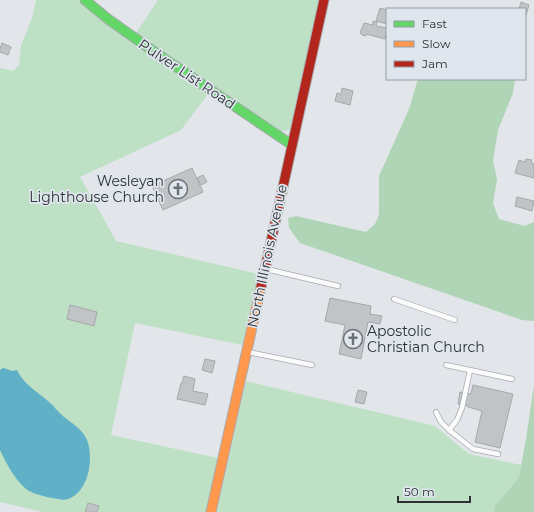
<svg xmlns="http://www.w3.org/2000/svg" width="534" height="512" font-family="Montserrat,sans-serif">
<rect width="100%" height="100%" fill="#e2e6ea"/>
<!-- green -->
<g fill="#bee0c4">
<path d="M36,0H78L84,6L208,94L181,130L80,177L116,241L258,274L242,345L135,323L111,435L218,458L207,512H43L0,502V68L13,71L19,65L21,46L32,18Z"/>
<path d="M158,0H319L290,129L286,131H280L136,33Z"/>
<path d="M246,381L435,426L469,454L521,465L519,476L512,486L495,505L494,512H217Z"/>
</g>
<!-- forest -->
<g fill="#afd5b6">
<path d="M418,79H515L513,93L498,130L493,161L497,179L493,203L499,219L525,226L534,222V321L522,320L300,243L289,228L288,218L296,216L366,232L375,224L379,215V176L409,109Z"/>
<path d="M534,385V512H494L495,505L512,486L519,476L526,439Z"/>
</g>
<!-- water -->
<path fill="#60b1c8" d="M3,368L7,369L12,371L17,370C24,385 37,391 49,402C54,406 58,412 64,417C72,423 83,430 87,440C94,458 89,492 68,499C62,501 54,498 47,497C40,495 30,493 25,488C14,478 6,463 0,450V370Z"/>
<!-- building -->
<g fill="#c1c4c7" stroke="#a6a8ab">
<path d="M521,2L529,5L526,15L525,9H519Z"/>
<path d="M380,8L387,10V24L376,21Z"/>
<path d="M373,21L377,22L376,26L387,28L385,39L366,34V36L362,35V34L360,33L364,23L373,25Z"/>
<path d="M2,43L11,47L8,55L0,52V49Z"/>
<path d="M342,88L353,91L350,105L335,101L337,93L341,94Z"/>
<path d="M526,159L532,160L531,163L534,164V178L515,173L519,160L525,162Z"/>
<path d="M192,168L203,192L163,210L152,186Z"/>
<path d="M203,175L207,182L201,185L197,178Z"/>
<path d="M517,197L534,201L532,211L515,206Z"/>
<path d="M330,298L371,306L370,314L382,316L380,324L368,322L361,359L339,354L345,325L325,321Z"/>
<path d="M70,305L97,312L94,326L67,319Z"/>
<path d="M205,359L215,361L212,373L202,370Z"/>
<path d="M184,376L195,379L193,391L208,394L205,405L177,399L181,383H182Z"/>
<path d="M473,385L513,394L500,448L475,442L482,411L468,407V406L458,404L460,392L471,394Z"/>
<path d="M358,390L367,392L364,404L355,402Z"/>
<path d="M88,503L99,506L97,512H85Z"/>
</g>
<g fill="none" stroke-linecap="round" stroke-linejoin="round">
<defs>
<g id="lane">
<path d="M266,269L338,286"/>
<path d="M394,299L455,320"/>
<path d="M248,352L312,365"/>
<path d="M446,365L512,379"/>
<path d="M436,412L441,422L449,430L473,449L498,454"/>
<path d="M449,430L457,420L462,408L470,370"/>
</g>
<path id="fast" d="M85,0L108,19L156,53L292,145"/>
<path id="slow" d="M211,512L261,287"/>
<path id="jam" d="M261,287L324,0"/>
</defs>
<!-- lane casing -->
<use href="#lane" stroke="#a7aaac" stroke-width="6"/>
<!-- fast casing -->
<use href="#fast" stroke="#a7aaac" stroke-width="11"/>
<!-- slow casing -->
<use href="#slow" stroke="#a7aaac" stroke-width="11"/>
<!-- jam casing -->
<use href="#jam" stroke="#a7aaac" stroke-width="11"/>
<!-- lane -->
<use href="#lane" stroke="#fbfbfc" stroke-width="4.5"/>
<!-- fast -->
<use href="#fast" stroke="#63d668" stroke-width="9"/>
<!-- slow -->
<use href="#slow" stroke="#ff974d" stroke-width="9"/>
<!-- jam -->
<use href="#jam" stroke="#b3261e" stroke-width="9"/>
</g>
<!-- icons -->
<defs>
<symbol id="church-ring" viewBox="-11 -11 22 22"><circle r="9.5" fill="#dfe6ee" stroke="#6d7074" stroke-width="1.5"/><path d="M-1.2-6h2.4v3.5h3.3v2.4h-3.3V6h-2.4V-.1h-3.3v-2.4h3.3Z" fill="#6d7074"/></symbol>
</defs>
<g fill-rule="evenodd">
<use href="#church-ring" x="167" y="178" width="22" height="22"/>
<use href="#church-ring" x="342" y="328" width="22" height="22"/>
</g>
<g text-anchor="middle" stroke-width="3.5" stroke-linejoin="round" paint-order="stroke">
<!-- street labels -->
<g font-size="14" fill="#2e3134" stroke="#dfe6ee">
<text transform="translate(187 74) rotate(34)" y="5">Pulver List Road</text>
<text transform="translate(267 256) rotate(-78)" y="5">North Illinois Avenue</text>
</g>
<!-- poi labels -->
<g font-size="14" fill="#2e3134" stroke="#dfe6ee" text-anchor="end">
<text x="164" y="186">Wesleyan<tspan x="164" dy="16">Lighthouse Church</tspan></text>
<text x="367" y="336" text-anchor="start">Apostolic<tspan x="367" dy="16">Christian Church</tspan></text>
</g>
</g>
<!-- legend -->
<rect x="386" y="8" width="140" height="72" fill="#dfe6ee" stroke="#989ea4"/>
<rect x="394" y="21" width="20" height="6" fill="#63d668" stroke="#989ea4"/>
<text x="422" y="28" font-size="12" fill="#2e3134">Fast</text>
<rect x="394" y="41" width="20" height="6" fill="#ff974d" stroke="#989ea4"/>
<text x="422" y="48" font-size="12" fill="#2e3134">Slow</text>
<rect x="394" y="61" width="20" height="6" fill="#b3261e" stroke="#989ea4"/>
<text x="422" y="68" font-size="12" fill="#2e3134">Jam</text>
<!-- scale -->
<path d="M398 496v6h72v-6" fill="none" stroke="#2e3134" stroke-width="2"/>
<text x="404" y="496" font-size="12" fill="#2e3134" stroke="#dfe6ee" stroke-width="3" paint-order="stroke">50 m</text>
</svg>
